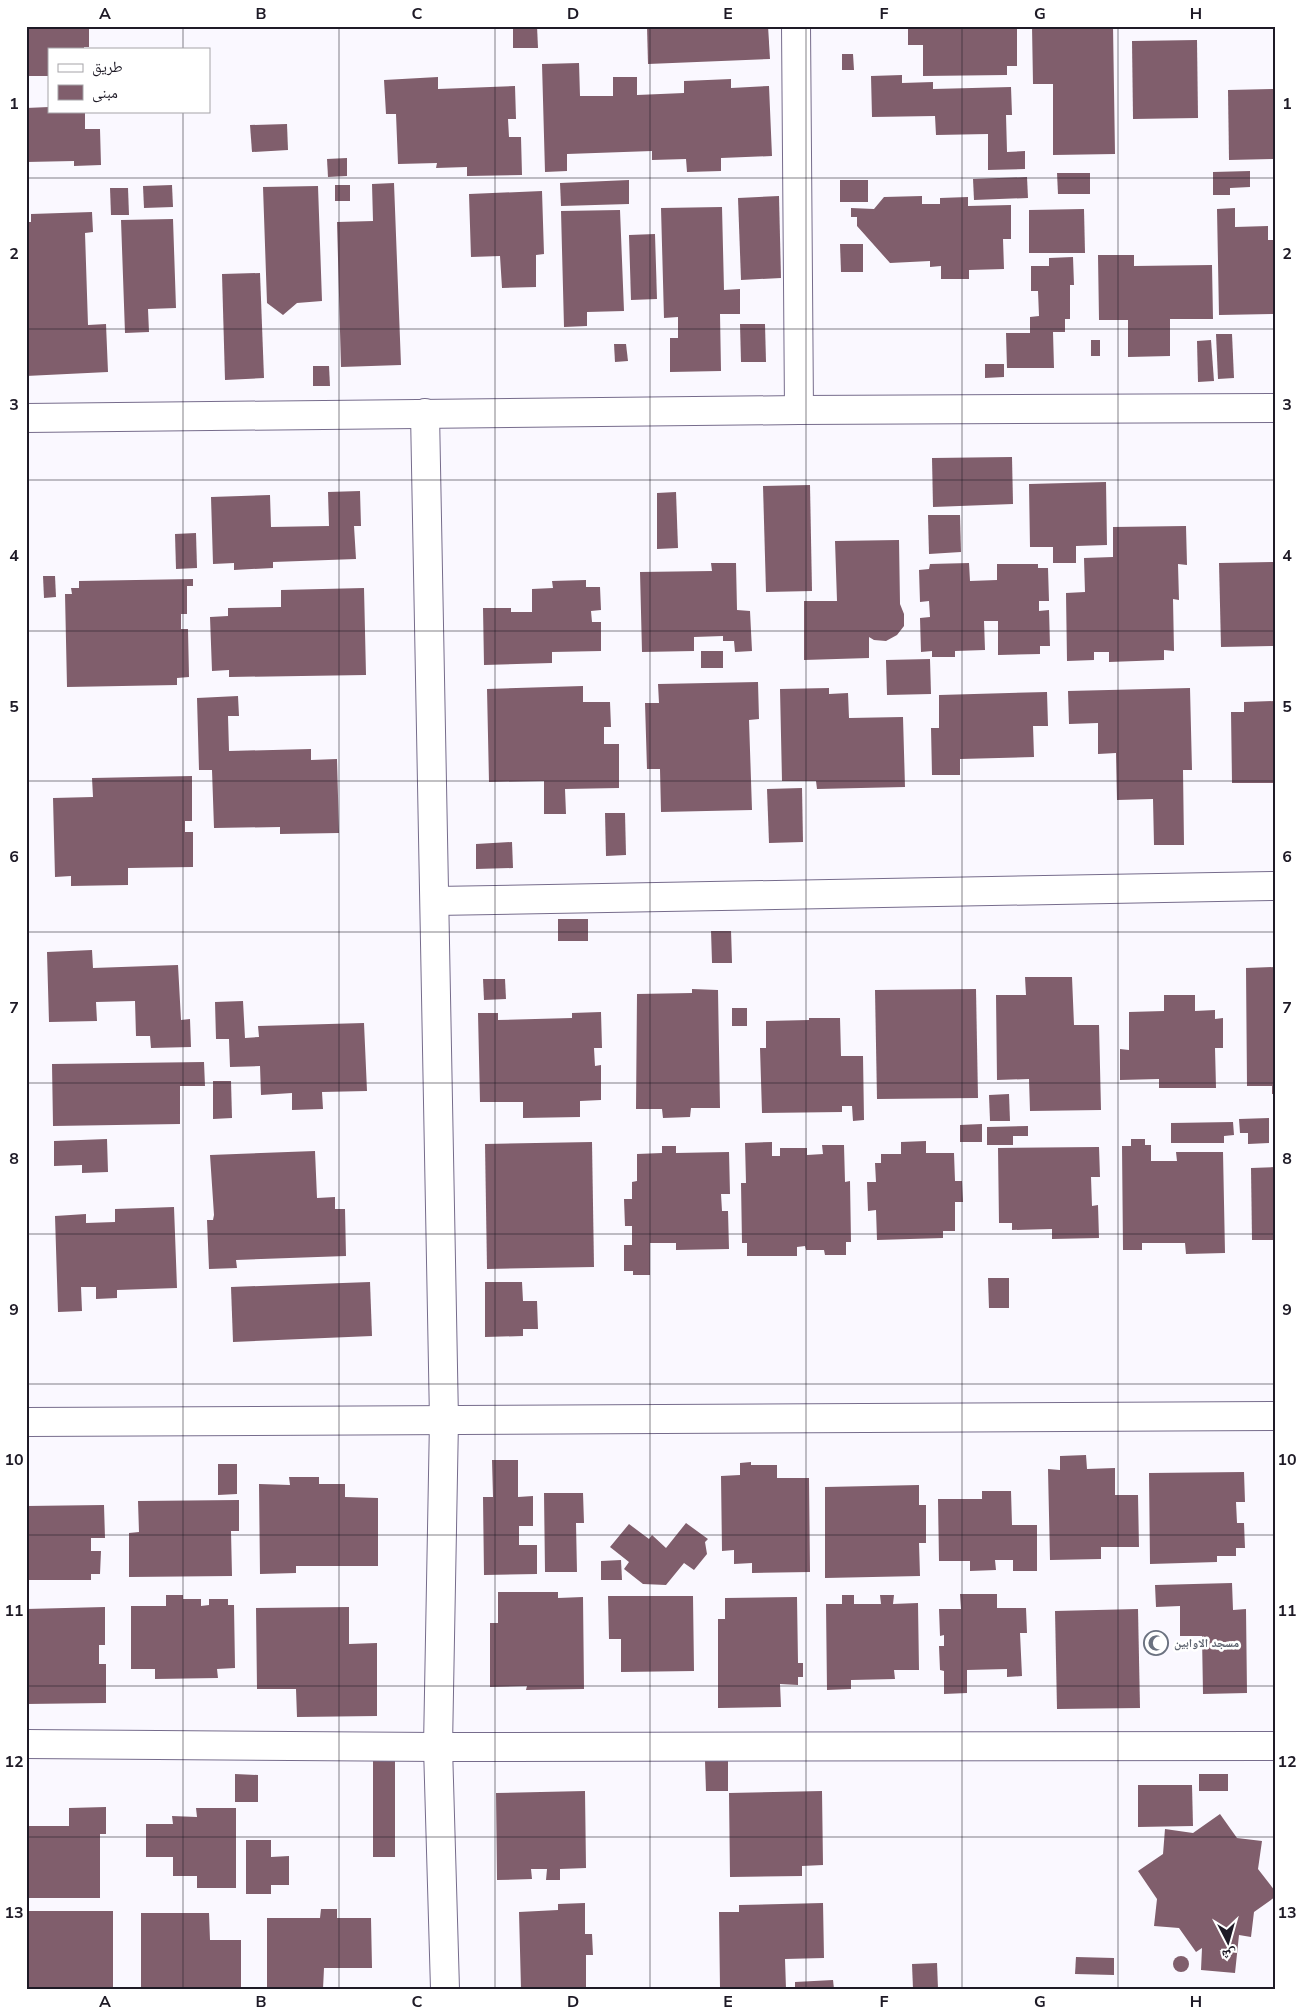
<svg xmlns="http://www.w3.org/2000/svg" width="1301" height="2015" font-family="'Nunito Sans','Noto Naskh Arabic',sans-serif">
<rect width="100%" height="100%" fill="#faf8ff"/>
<!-- building -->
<g fill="#805e6c">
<path d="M26,26H89V47H84V49H49V76H26Z"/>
<path d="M513,26H537L538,48H513Z"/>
<path d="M647,26H768L770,59L648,64Z"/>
<path d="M908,26H1017V66H1007V75L923,76V45H908Z"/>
<path d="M1032,26H1113L1115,154L1053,155V84H1033Z"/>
<path d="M1197,40L1198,118L1133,119L1132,41Z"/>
<path d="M842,54H853L854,70H842Z"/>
<path d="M579,63L580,96H613V77H637V95L684,93V81L731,79V88L769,86L772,156L721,158V171L687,172L686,159L652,160V151L567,154V171L545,172L542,64Z"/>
<path d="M902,75V83L933,82V89L1011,87L1012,115H1006L1007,152L1025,151V169L988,170V134L936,135L935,116L872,117L871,76Z"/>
<path d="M438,77V89L515,86L516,119H508L509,137H521L522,175L467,176V167L436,168L437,163L398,164L396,114H386L384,80Z"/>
<path d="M1275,89V159L1229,160L1228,90Z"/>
<path d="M49,107V111H85V129H100L101,165L74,166V161L26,162V108Z"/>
<path d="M287,124L288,150L252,152L250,125Z"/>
<path d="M347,158V176L328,177L327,159Z"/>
<path d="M1250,171V187L1230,188V195H1213V172Z"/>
<path d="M1057,173H1090V194H1058Z"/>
<path d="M1027,177L1028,198L974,200L973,179Z"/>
<path d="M629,180V204L561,206L560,183Z"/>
<rect x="840" y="180" width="28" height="22"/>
<path d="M394,183L401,365L341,367L337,222L373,221L372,184Z"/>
<path d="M172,185L173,207L144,208L143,186Z"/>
<rect x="335" y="185" width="15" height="16"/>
<path d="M318,186L322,301L297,303L283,315L267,303L263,187Z"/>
<path d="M110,188H128L129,215H111Z"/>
<path d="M542,191L544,254L536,255V287L502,288L500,256L471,257L469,194Z"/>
<path d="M779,196L781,278L741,280L738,198Z"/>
<path d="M922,196V204H940V198L968,197V206L1011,205V239H1003L1004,269L969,270V279H941V266L930,267V261L890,263L857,226V217H851V208L874,209L884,197Z"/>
<path d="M722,207L724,290L740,289V314H720L721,371L670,372V338H678V317L664,318L661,208Z"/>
<path d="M1235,208V227L1268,226V240H1275L1274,314L1219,315L1217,209Z"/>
<path d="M1084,209L1085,253H1029V210Z"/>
<path d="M620,210L624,311L587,312V326L564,327L561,211Z"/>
<path d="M92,212L93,232L85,233L88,325L106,324L108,372L26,376V222H31V214Z"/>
<path d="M173,219L176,308L148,309L149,332L125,333L121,220Z"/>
<path d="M655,234L657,299L631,300L629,235Z"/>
<path d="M840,244H863V272H841Z"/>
<path d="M1098,255H1134V266L1212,265L1213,319H1170V356L1128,357V320H1099Z"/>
<path d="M1073,257L1074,285H1070V319H1065V332H1053L1054,368H1007L1006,333H1030V317L1039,316L1038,291H1031V266H1049V258Z"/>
<path d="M260,273L264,378L225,380L222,274Z"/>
<path d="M740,324H765L766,362H741Z"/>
<path d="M1216,334H1232L1234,378L1218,379Z"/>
<rect x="1091" y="340" width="9" height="16"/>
<path d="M1211,340L1214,381L1198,382L1197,341Z"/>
<path d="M614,344H626L628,361L615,362Z"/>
<path d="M985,364H1004V377L985,378Z"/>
<path d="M313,366H329L330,386H313Z"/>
<path d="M1012,457L1013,504L933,507L932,458Z"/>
<path d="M1106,482L1107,545L1076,546V563H1053V547H1030L1029,484Z"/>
<path d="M810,485L812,591L766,592L763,486Z"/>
<path d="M360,491L361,526H354L356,559L273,562V568L234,570V563L213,564L211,497L270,495L271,527L329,526L328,492Z"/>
<path d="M676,492L678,548L657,549V493Z"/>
<path d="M928,515H960L961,552L929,554Z"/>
<path d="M1186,526L1187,565L1178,564L1179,600L1173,599L1174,651L1164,650V660L1109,662V652H1094V660L1067,661L1066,593L1085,592L1084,558L1113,557V527Z"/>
<path d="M196,533L197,568L176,569L175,534Z"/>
<path d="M899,540L900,604L904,614V626L897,635L886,641L874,640L869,637V658L804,660V601H837L835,541Z"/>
<path d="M1275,562V646L1221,647L1219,563Z"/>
<path d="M711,563H736L737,610L750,611L752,651L735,652L734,641H723V636L694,637V651L642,652L640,572L712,571Z"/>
<path d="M969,563L970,581L997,580V564H1038V568H1048L1049,601H1039V611L1049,610L1050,646H1040V654L998,655V621H984L985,650L955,651V657H932V651L921,652L920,618L930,617L929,601L920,602L919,570L929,569L930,564Z"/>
<path d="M43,576H55L56,597L44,598Z"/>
<path d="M193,579V586H187V614H181V629H188L189,677L177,678V685L67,687L65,594H72L71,588H79V581Z"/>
<path d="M586,580V587H600L601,610L591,611L592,622H601V651L552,652V663L484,665L483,608H511V612H532V589L553,588L552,581Z"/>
<path d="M364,588L366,675L229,677V670L212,671L210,617L228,616V608L281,607V590Z"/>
<rect x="701" y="651" width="22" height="17"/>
<path d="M930,659L931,694L887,695L886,660Z"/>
<path d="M758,682L759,719L749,720L752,810L661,812L660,769H647L645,703H659L658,684Z"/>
<path d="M583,686V702H610L611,727H604V744H619V788L565,789L566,814H544V781L489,782L487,689Z"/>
<path d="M829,688V694L848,693L849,718L903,717L905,787L817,789L816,781H782L780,689Z"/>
<path d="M1190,688L1192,770H1183L1184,845H1154L1153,799L1117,800L1116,753L1098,754V723L1069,724L1068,691Z"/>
<path d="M1047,692L1048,726H1033L1034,757L960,759V775H932L931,728H939V695Z"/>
<path d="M238,696L239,716H228L229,751L311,749V760L337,759L339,833L280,834V827L214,828L212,770H199L197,698Z"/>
<path d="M1275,701V783H1232L1231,712H1244V702Z"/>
<path d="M192,776V821H185V832H193V867L128,868V885L71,886V876L55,877L53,798L93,797L92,778Z"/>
<path d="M802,788L803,842L769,843L767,789Z"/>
<path d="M605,813H625L626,855L606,856Z"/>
<path d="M512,842L513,868L476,869V844Z"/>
<rect x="558" y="919" width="30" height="22"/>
<path d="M711,931H731L732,963H712Z"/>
<path d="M92,950L93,968L178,965L181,1020L190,1019L191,1047L151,1048L150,1036H136L135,1001L96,1002L97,1021L49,1022L47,952Z"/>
<path d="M1275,967V1094H1272V1086H1247L1246,968Z"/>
<path d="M1025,977H1072L1074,1025H1099L1101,1110L1030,1111L1029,1079L997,1080L996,995H1026Z"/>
<path d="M483,979H505L506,999L484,1000Z"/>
<path d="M692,989L718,990L720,1108H691L690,1117L663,1118L662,1109H636L637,994L692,993Z"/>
<path d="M976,989L978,1098L877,1099L875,990Z"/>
<path d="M1164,995H1195V1011L1215,1010V1019L1223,1018V1048H1215L1216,1088H1159V1079L1120,1080V1049L1129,1050V1012L1164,1011Z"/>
<path d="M243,1001L245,1038L259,1037L258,1026L364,1023L367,1091L322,1092L323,1109L292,1110V1093L261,1095L260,1066L230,1067L229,1039H216L215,1002Z"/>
<rect x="732" y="1008" width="15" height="18"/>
<path d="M601,1012L602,1048H594L595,1066L601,1065V1100L580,1101V1117L523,1118V1102H480L478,1013H498V1020L572,1018V1013Z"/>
<path d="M809,1018H840L841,1056H863L864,1120L853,1121L852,1106H842V1112L762,1113L760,1048H766V1021L809,1020Z"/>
<path d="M204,1062L205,1086H180V1124L53,1126L52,1064Z"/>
<path d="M213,1081H231L232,1118L213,1119Z"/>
<path d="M1009,1094L1010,1121H990L989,1095Z"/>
<path d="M1269,1118V1143L1248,1144V1133H1240L1239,1119Z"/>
<path d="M1233,1122L1234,1135L1224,1136V1143H1171V1123Z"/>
<path d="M982,1124V1142H960V1125Z"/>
<path d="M1028,1126V1136H1013V1145H987V1127Z"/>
<path d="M107,1139L108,1172L82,1173V1165L54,1166V1141Z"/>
<path d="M1131,1139H1145V1145H1151V1161H1177L1176,1152H1223L1225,1253L1186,1254L1185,1243H1142V1250H1123L1122,1146H1131Z"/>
<path d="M926,1141V1153H954L955,1181H962L963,1202H955V1231H943V1238L877,1240L876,1210L868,1211L867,1182H876L875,1163H881V1154H901V1142Z"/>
<path d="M592,1142L594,1267L487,1269L485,1144Z"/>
<path d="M772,1142V1156H780V1148H807V1155L823,1154L822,1145H844L845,1182L850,1181L851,1242H846V1255H825L824,1250H806L805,1246L797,1247V1256H747V1243H742L741,1183H746L745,1143Z"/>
<path d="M662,1146H676V1153L729,1152L730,1194H721L722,1211H728L729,1249L676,1250V1243H650V1275H633V1271H624V1245H632V1226H625L624,1199H632V1182L637,1181V1154L662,1153Z"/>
<path d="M1099,1147L1100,1177H1091L1092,1206L1098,1205L1099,1238L1052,1239V1229L1012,1230V1223H999L998,1148Z"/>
<path d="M315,1151L317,1198L335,1197V1209H345L346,1256L236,1260L237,1268L209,1269L207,1220H213L214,1215L210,1155Z"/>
<path d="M1275,1167V1240H1252L1251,1168Z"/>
<path d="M174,1207L177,1288L117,1290V1298L96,1299V1287H81L82,1311L58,1312L55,1216L86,1214V1223L115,1222V1209Z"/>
<path d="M988,1278H1009V1308H989Z"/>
<path d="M370,1282L372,1336L233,1342L231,1287Z"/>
<path d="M485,1282H522L523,1301H537L538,1329H523V1336L485,1337Z"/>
<path d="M1086,1455L1087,1469L1115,1468V1495H1138L1139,1547H1101V1559L1050,1560L1048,1469L1060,1470V1456Z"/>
<path d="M492,1460H518V1497L533,1496V1526H519V1545H537V1574L484,1575L483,1497H493Z"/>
<path d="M751,1462V1465H777V1478H809L810,1572L752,1573V1563L734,1564V1550L722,1551L721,1476L740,1475V1463Z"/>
<path d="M218,1464H237V1494L218,1495Z"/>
<path d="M1244,1472L1245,1502H1236L1237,1523H1244L1245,1548H1236V1556H1217V1562L1150,1564L1149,1473Z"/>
<path d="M289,1477H319V1484H345V1497L378,1498V1566H296V1573L260,1574L259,1484L290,1485Z"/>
<path d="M919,1485V1505H926V1543H919L920,1576L825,1578V1487Z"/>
<path d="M982,1491H1011L1012,1525H1037V1571H1013V1560H995L996,1570L970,1571V1561H939L938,1499H982Z"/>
<path d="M544,1493H583L584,1523H576L577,1572H545Z"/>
<path d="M239,1500V1531H231L232,1576L129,1577V1533L139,1532L138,1501Z"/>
<path d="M104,1505L105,1538H91V1551H101L100,1574H91V1580H26V1506Z"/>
<path d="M686,1523L708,1539L705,1542L707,1554L694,1570L684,1563L666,1585L643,1584L624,1569L629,1562L610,1547L629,1524L649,1539L652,1535L666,1548Z"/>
<path d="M621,1560L622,1580H601V1561Z"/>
<path d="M1232,1583L1233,1610L1246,1609L1247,1693L1203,1694L1202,1636H1180V1606L1156,1607L1155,1585Z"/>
<path d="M498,1592H558V1598L583,1597L584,1689L526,1690L527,1686L490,1687V1623H498Z"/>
<path d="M960,1594H997V1608H1026L1027,1633H1020L1022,1676L1007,1677V1669L967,1670V1693L944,1694V1671L940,1670L939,1646H944V1635L940,1636L939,1609H961Z"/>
<path d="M166,1595H183V1599H201V1606L209,1605V1599H228V1605H234L235,1668L217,1669L218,1678L155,1679V1669H131V1606H166Z"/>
<path d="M842,1595H854V1604H881L880,1595H894L893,1604L918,1603L919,1670H894L895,1679L851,1680V1689L827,1690L826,1604H842Z"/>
<path d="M608,1596H693L694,1671L621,1672V1639H609Z"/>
<path d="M797,1597L798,1663H803V1677H798V1685L780,1684L781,1707L718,1708V1619H725V1598Z"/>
<path d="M105,1607V1645H99V1664H106V1703L26,1704V1609Z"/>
<path d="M349,1607V1644L377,1643V1716L297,1717L296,1689H257L256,1608Z"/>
<path d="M1138,1609L1140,1708L1057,1709L1055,1611Z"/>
<rect x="373" y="1760" width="22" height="97"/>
<path d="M705,1761H728V1791H706Z"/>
<path d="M235,1774L258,1775V1802H235Z"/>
<rect x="1199" y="1774" width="29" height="17"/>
<path d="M1138,1785H1192L1193,1826L1138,1827Z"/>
<path d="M585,1791L586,1868L560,1869V1880H546L547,1869H531L532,1879L497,1880L496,1793Z"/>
<path d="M822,1791L823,1865L802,1866V1876L730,1877L729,1793Z"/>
<path d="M106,1807V1834H100V1898H26V1826H69V1808Z"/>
<path d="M196,1808H236V1888H197V1876H173V1857H146V1824H173L172,1816L197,1817Z"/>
<path d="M1220,1814L1237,1838L1262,1841L1258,1869L1275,1891V1897L1254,1912L1251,1937L1239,1935L1235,1973L1201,1970L1202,1948L1196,1952L1179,1928L1154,1926L1157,1899L1138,1871L1163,1854L1165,1829L1193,1833Z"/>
<path d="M246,1840H271V1857L289,1856V1885H271V1894H246Z"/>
<path d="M585,1903V1934H592L593,1955H586V1989H521L519,1912L558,1910V1904Z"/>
<path d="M823,1903L824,1958L785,1959L786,1989H720L719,1912H739V1905Z"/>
<path d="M321,1909H337V1918H371L372,1968H324L323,1989H267V1918H320Z"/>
<path d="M26,1911H113V1988L26,1989Z"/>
<path d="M141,1913H209L210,1940H241V1989H141Z"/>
<circle cx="1181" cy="1964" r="8"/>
<path d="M1076,1957L1114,1958V1975L1075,1974Z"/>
<path d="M937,1963L938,1989H913L912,1964Z"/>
<path d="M833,1980L834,1989H795V1982Z"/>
</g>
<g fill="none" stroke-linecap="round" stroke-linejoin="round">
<defs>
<g id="minor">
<path d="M796,26L799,410"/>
<path d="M425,413L444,1420L438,1747L445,1989"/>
<path d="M26,418L799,410L1275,408"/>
<path d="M435,901L1275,886"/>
<path d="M26,1422L1275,1416"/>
<path d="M26,1744L438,1747L1275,1746"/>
</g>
</defs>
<!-- minor casing -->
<use href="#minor" stroke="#766c8c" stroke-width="30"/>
<!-- minor -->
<use href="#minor" stroke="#fff" stroke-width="28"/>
</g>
<!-- grid -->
<path fill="none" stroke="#1e1a26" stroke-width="1" stroke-opacity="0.55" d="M183,26V49M339,26V1989M495,26V1989M650,26V1989M806,26V1989M962,26V1989M1118,26V1989M183,111V1989M26,178H1275M26,329H1275M26,480H1275M26,631H1275M26,781H1275M26,932H1275M26,1083H1275M26,1234H1275M26,1384H1275M26,1535H1275M26,1686H1275M26,1837H1275"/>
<!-- icons -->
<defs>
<symbol id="mosque-ring" viewBox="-11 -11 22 22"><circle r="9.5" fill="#fff" stroke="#6b7280" stroke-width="1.5"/><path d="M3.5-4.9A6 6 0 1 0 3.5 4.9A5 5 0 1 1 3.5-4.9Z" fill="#6b7280"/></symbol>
</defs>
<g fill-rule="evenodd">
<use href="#mosque-ring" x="1142" y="1629" width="28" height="28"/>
</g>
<g text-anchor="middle" stroke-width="5" stroke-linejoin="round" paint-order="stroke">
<!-- worship labels -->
<g font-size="12" font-weight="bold" fill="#5b616d" stroke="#fff" text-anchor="start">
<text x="1174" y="1647">مسجد الاوابين</text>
</g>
</g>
<!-- border -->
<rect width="1301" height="2015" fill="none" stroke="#ffffff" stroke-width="55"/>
<!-- legend -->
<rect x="48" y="48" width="162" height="65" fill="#ffffff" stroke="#a5a3a8"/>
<rect x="58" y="64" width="25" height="8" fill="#ffffff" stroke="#a5a3a8"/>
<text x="92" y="72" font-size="15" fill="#1e1a26">طريق</text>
<rect x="58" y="85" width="25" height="15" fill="#805e6c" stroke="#a5a3a8"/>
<text x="92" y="98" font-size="15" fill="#1e1a26">مبنى</text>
<!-- north arrow -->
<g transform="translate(1228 1942) rotate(174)" stroke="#ffffff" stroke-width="4" paint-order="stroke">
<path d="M0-4L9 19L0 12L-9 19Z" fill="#1e1a26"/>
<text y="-8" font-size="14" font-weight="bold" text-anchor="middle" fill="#1e1a26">ش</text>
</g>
<rect x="28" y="28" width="1246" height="1960" fill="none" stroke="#1e1a26" stroke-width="2"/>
<g font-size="16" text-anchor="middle" font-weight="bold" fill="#1e1a26">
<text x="105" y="19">A</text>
<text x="261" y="19">B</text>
<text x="417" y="19">C</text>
<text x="573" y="19">D</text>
<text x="728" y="19">E</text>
<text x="884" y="19">F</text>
<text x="1040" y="19">G</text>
<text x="1196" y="19">H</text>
<text x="14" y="109">1</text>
<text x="1287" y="109">1</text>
<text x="14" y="259">2</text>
<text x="1287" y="259">2</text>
<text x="14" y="410">3</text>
<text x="1287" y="410">3</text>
<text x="14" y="561">4</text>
<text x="1287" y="561">4</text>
<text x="14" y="712">5</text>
<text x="1287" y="712">5</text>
<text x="14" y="862">6</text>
<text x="1287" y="862">6</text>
<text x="14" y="1013">7</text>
<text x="1287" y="1013">7</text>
<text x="14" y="1164">8</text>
<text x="1287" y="1164">8</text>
<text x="14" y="1315">9</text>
<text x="1287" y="1315">9</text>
<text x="14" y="1465">10</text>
<text x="1287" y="1465">10</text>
<text x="14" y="1616">11</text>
<text x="1287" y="1616">11</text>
<text x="14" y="1767">12</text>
<text x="1287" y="1767">12</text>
<text x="14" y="1918">13</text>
<text x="1287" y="1918">13</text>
<text x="105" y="2007">A</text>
<text x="261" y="2007">B</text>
<text x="417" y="2007">C</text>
<text x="573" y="2007">D</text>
<text x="728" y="2007">E</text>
<text x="884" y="2007">F</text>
<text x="1040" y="2007">G</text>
<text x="1196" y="2007">H</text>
</g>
</svg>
